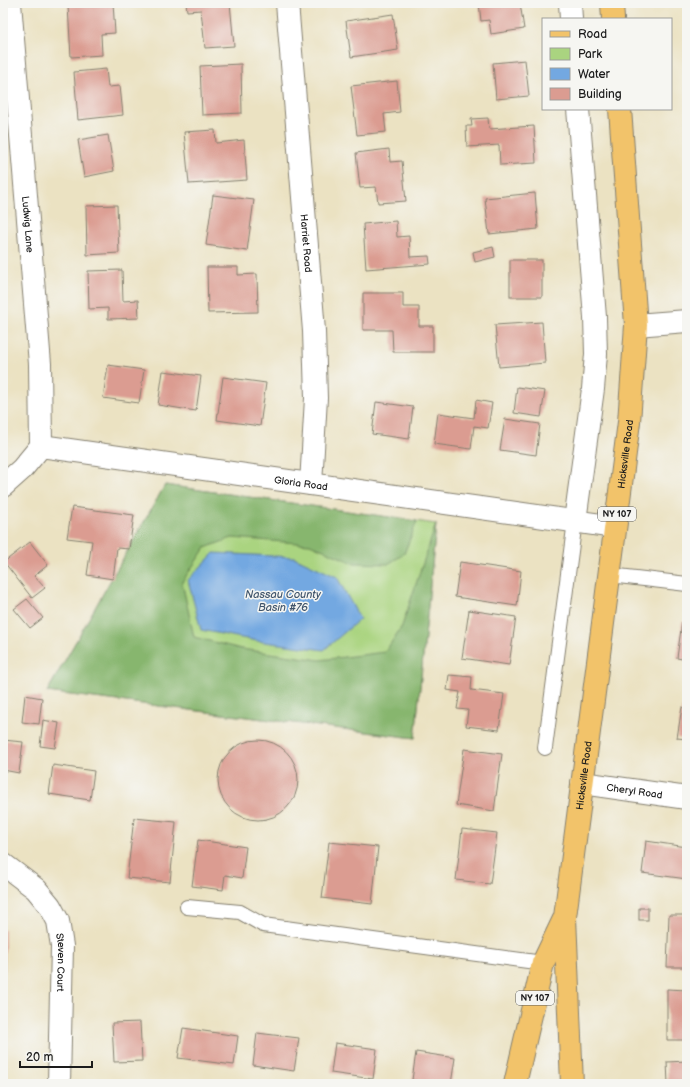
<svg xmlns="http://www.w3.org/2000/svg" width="690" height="1087" font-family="'Balsamiq Sans',sans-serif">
<rect width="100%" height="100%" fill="#f6f6f2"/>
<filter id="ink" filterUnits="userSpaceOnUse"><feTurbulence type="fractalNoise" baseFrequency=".025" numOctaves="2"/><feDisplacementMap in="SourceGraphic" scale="8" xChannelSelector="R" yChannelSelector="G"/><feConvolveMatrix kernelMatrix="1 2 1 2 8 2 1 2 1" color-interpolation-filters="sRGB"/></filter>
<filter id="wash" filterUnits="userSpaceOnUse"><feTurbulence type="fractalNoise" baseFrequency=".012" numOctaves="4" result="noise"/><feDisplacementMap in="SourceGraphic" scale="16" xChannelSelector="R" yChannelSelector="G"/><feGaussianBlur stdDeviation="0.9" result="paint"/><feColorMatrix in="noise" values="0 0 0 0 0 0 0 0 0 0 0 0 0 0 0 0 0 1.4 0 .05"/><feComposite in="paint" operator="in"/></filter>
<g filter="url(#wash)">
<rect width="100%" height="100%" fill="#ebe2c2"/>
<!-- green -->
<path fill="#aad480" stroke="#63784e" d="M165,485L436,524L415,738L47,692Z"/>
<!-- forest -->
<path fill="#87b66e" stroke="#526945" d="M165,485L417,521L404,554L388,564L353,563L310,544L232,538L205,548L182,582L194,637L241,649L320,660L385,652L402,626L436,524L415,738L47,692Z"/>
<!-- water -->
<path fill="#73a8e1" stroke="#48627e" d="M214,553L294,557L337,577L360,619L324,650L257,641L201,630L188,580Z"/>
<g id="blocks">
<!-- building -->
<g fill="#db9c91">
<path d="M113,3L115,33L101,34L102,55L71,57L68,6Z"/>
<path d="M186,3H230L234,46L205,48L201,10L187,11Z"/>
<path d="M479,3H520L524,29L491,34L489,20L481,21Z"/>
<path d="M393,14L398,50L351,57L346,21Z"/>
<path d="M525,60L529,96L496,99L493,63Z"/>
<path d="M241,64L242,113L202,115L200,66Z"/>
<path d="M106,69L108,87L120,86L123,115L78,120L74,72Z"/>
<path d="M397,81L400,112L384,114L386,132L357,135L351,86Z"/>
<path d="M488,118L489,129L534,126L536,163L500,165L499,145L467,147L466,126H472L471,119Z"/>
<path d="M215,130L216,143L244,140L247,180L189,184L184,132Z"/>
<path d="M108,135L114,171L84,177L78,140Z"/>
<path d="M389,149L390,162L402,161L406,201L378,203L376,187L360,188L356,153Z"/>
<path d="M535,193L538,229L489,234L485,198Z"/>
<path d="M213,195L254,200L247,251L206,245Z"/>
<path d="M117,205L119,253L87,255L86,206Z"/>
<path d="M396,221L397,237L409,236L410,257L429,256L430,264L366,269L363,224Z"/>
<path d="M493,247L495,257L475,262L473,252Z"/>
<rect x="510" y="260" width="32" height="37"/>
<path d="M207,267H238V275L257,274L258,312L208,313Z"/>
<path d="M122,270L123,301L138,300L139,318L108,319V308L89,309L88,271Z"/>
<path d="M363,293H403V307H419V326H433V352H393L392,330H363Z"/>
<path d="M542,322L545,363L499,367L495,325Z"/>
<path d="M108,365L144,370L139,403L103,398Z"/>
<path d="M163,371L201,376L196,411L158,405Z"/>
<path d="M223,377L266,383L260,426L217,420Z"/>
<path d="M517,387L545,391L541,417L514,413Z"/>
<path d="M476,400L492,403L488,428L474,426L471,449L434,444L438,413L474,418Z"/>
<path d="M376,402L413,407L409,439L372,434Z"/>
<path d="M505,419L540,424L536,455L500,450Z"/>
<path d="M72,507L134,515L129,549L117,548L113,579L87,575L92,541L67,538Z"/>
<path d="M30,542L48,565L34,576L45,588L32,598L4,562Z"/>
<path d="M460,562L521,571L517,606L455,597Z"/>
<path d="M27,599L43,618L30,628L14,609Z"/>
<path d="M469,610L516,617L509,665L462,658Z"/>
<path d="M682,622H687V660L677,658Z"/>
<path d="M449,675L472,677L471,690L504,694L499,730L466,726L468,710L457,709L460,692L447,690Z"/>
<path d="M25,695L42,698L39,724L22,722Z"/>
<path d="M682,707L687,708V739L677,738Z"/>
<path d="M43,720L59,723L55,748L40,746Z"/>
<circle cx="258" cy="780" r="40"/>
<path d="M3,740L23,742L19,773L3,770Z"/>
<path d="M464,749L502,754L494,811L456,805Z"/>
<path d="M53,765L94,771L90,800L49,794Z"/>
<path d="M134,818L176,822L170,882L127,878Z"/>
<path d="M462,829L497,833L490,884L456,880Z"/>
<path d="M198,840L246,847L242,878L225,875L223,890L192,886Z"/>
<path d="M646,841L687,847V879L642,873Z"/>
<path d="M329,842L378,847L372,904L322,898Z"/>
<rect x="639" y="908" width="9" height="12"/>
<path d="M669,915H687V967H667Z"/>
<rect x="3" y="930" width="2" height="41"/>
<path d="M667,989L687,990V1040H667Z"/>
<path d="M140,1022L142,1061L114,1062L112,1023Z"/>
<path d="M183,1028L238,1036L234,1065L178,1058Z"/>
<path d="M257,1033L299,1038L294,1071L253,1065Z"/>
<path d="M335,1043L377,1049L373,1079L331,1073Z"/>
<path d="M416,1052L455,1058L451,1084L412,1080Z"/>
<path d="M3,1053H4L7,1080H3Z"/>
<path d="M687,1061V1084H668L667,1062Z"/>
</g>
</g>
</g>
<g filter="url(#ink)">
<use href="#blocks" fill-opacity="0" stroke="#847f6f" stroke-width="1"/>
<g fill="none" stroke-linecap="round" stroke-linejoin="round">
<defs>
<g id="service">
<path d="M610,575L687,584"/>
<path d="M545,748L575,521"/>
<path d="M187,907L240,912L263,925L543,963"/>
</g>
<g id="minor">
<path id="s1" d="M10,3L40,364L41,446"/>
<path id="s2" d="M287,3L314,331L316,398L311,484"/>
<path d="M570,3L571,19"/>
<path d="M636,325L687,321"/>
<path id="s3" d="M3,486L22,469L41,446L615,527"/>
<path d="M575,521L593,389L596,354L595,317L578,109"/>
<path id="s4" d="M582,783L687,798"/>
<path id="s5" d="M3,864L36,889L50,906L58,921L62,946L59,1084"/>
</g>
<g id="primary">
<path d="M612,3L613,19"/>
<path d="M515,1084L543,963L564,919"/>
<path id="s6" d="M572,1084L565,917L629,422L636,325L620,109"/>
</g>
</defs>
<!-- service casing -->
<use href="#service" stroke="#847f6f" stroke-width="16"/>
<!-- minor casing -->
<use href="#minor" stroke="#847f6f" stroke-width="24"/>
<!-- primary casing -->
<use href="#primary" stroke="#847f6f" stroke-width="24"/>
<!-- service -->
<use href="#service" stroke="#fff" stroke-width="14"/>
<!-- minor -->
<use href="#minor" stroke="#fff" stroke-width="22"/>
<!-- primary -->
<use href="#primary" stroke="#f2c36a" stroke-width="22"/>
</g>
</g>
<g text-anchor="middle" stroke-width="3" stroke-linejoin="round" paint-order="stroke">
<!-- shield labels -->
<g fill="#f6f6f2" stroke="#5d5d5c" stroke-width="1">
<rect x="598" y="507" width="38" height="14" rx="3"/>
<rect x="516" y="991" width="38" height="14" rx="3"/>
</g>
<g font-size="9" font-weight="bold" fill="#1c1c1c">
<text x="617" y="517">NY 107</text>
<text x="535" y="1001">NY 107</text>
</g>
<!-- street labels -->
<g font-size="10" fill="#1c1c1c" stroke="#f6f6f2">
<text dy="4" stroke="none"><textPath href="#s1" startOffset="222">Ludwig Lane</textPath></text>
<text dy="4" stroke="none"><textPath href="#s2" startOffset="241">Harriet Road</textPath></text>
<text dy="4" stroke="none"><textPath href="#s6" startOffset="634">Hicksville Road</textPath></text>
<text dy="4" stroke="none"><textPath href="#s3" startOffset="318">Gloria Road</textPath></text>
<text dy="4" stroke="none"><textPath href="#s6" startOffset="310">Hicksville Road</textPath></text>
<text dy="4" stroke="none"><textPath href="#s4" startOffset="53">Cheryl Road</textPath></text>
<text dy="4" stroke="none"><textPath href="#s5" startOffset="122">Steven Court</textPath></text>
</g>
<!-- water labels -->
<g font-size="11" font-style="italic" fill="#3f546b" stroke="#f6f6f2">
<text x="283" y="598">Nassau County<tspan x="283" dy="13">Basin #76</tspan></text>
</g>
</g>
<!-- margin -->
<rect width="690" height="1087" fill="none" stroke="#f6f6f2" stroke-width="16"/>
<!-- legend -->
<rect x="542" y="18" width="130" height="92" fill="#f6f6f2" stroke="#9f9f9c"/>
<rect x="550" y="31" width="20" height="6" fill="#f2c36a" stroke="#9f9f9c"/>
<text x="578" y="38" font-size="12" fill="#1c1c1c">Road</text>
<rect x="550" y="48" width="20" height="12" fill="#aad480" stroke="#9f9f9c"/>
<text x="578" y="58" font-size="12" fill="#1c1c1c">Park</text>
<rect x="550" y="68" width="20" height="12" fill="#73a8e1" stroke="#9f9f9c"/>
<text x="578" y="78" font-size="12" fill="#1c1c1c">Water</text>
<rect x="550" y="88" width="20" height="12" fill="#db9c91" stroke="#9f9f9c"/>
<text x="578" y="98" font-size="12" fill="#1c1c1c">Building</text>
<!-- scale -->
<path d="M20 1061v6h72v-6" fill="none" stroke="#1c1c1c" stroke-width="2"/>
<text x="26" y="1061" font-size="12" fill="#1c1c1c" stroke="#f6f6f2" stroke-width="3" paint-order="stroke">20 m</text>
</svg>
